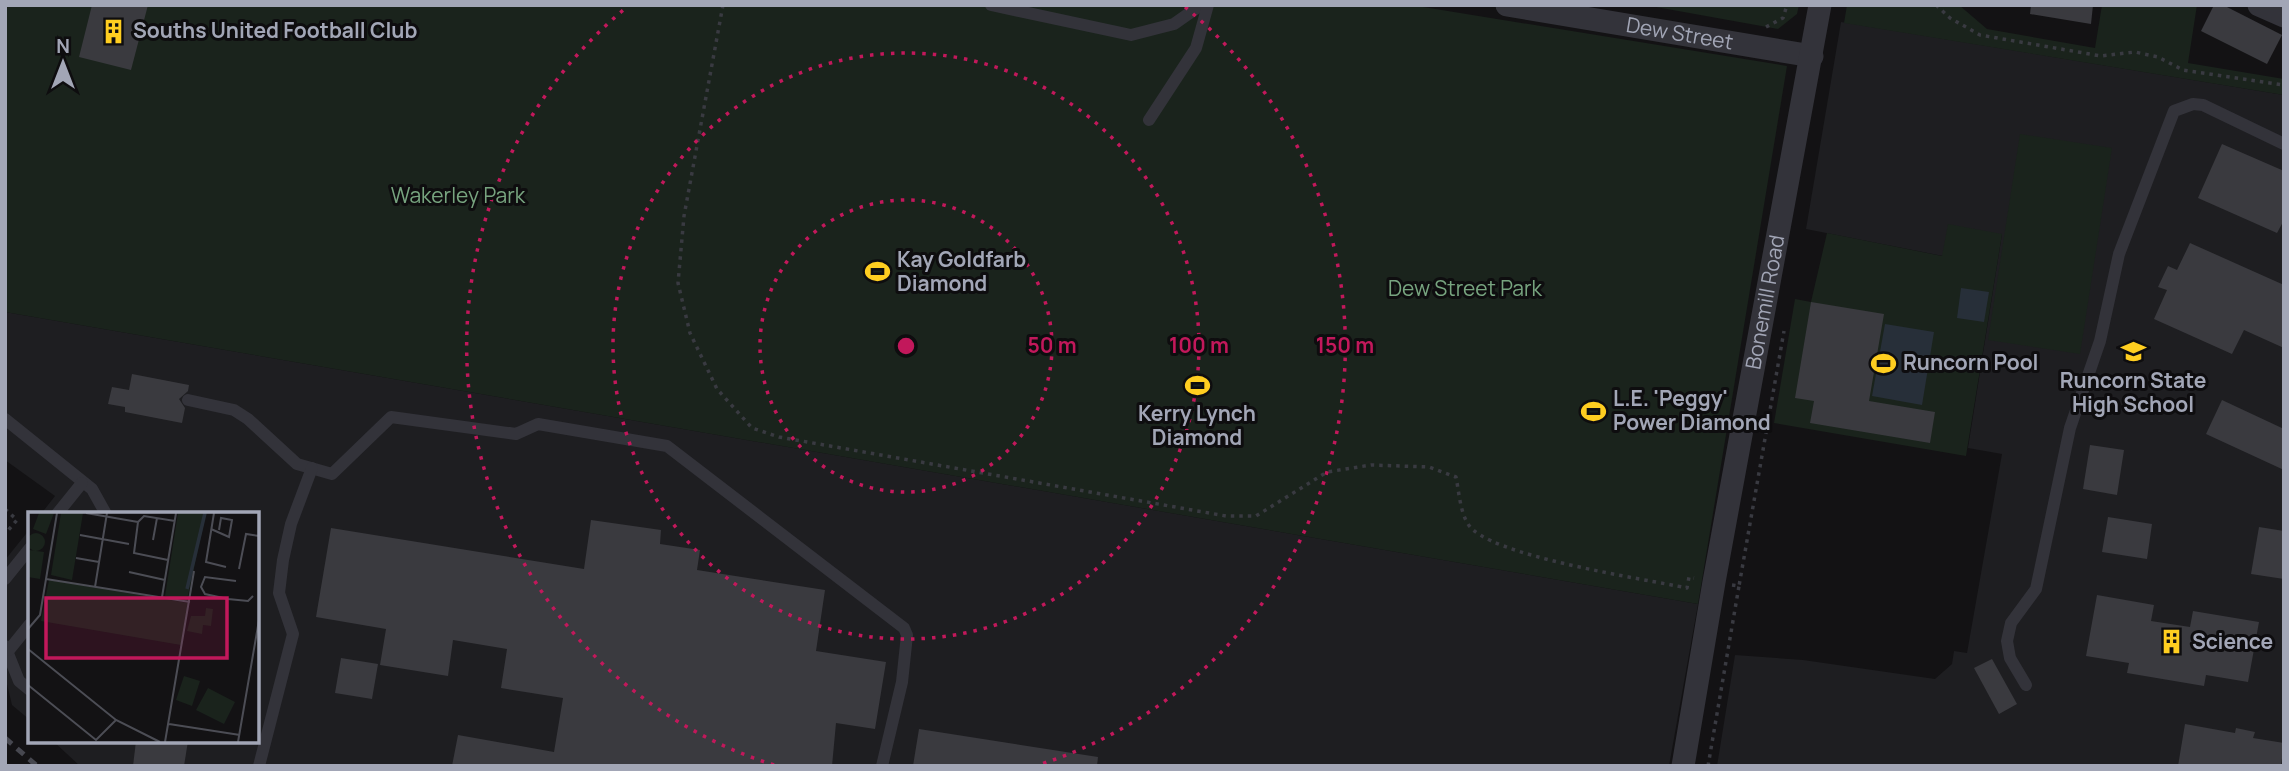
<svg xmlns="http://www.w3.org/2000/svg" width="2289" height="771" font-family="Manrope,sans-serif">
<rect width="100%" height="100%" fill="#131214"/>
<!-- built -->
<g fill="#1e1e21">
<path d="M1841,22L2284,95V766H1717L1735,655L1803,660L1935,679L1952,664L1954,651L1967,653L2002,454L1968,448L2002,234L1943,256L1806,229Z"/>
<path d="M5,312L1698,604L1669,766H80L53,741H257V514H41L55,496L5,460Z"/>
<path d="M30,529V720L12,705L5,676V560Z"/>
</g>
<!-- green -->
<g fill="#1a231c">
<path d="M5,5H1411L1787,66L1698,604L5,312Z"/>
<path d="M1645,5H1799L1797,14L1778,29Z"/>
<path d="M1847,5H1959L1987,29L2095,48L2102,5H2197L2188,63L2284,79V95L1844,23Z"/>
<path d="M2020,134L2112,148L2080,354L1988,340Z"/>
<path d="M1948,224L2002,234L1966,456L1774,423L1795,299L1811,302L1827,233L1942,256Z"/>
</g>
<!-- water -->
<g fill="#272f39">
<path d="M1961,288L1989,292L1984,322L1957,318Z"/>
<path d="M1885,324L1934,332L1922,405L1872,396Z"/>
</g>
<!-- building -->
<g fill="#3a3a3f">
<path d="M92,5H148L131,70L79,57Z"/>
<path d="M2031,5H2093L2091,24L2030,14Z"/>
<path d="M2214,5H2223L2282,35L2267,64L2201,31Z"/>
<path d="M2222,144L2284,171V220L2277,233L2198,198Z"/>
<path d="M2190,243L2284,285V348L2244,330L2232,354L2154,319L2167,290L2158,287L2168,266L2177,270Z"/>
<path d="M1811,302L1884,314L1869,401L1935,412L1930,443L1810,423L1814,401L1795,398Z"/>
<path d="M132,374L189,385L188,391L179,399L185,408L182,423L125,412V407L108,404L112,387L129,390Z"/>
<path d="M2222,400L2284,429V470L2206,434Z"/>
<path d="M2090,445L2124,450L2117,495L2083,489Z"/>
<path d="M2108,517L2152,524L2147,559L2102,552Z"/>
<path d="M591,520L661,530L660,544L700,550L697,570L825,590L816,651L886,662L875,729L836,723L832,766H452L458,735L554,752L563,698L501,688L507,649L453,640L448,676L380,665L386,629L316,617L331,528L584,569Z"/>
<path d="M2259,527L2284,531V579L2251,574Z"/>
<path d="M2097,595L2154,605L2151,621L2190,627L2193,611L2259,622L2248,682L2206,675L2204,686L2127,673L2129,663L2086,656Z"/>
<path d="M341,658L378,664L372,699L335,693Z"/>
<path d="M1992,659L2017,704L1999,714L1974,668Z"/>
<path d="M2185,724L2235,733L2236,728L2255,732L2253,738L2284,743L2281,766H2178Z"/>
<path d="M919,729L1098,757L1097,766H913Z"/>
<path d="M136,741H188L184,766H133Z"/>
</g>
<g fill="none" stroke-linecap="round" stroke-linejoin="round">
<!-- path -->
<g stroke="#393a41" stroke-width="3.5" stroke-dasharray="3.5 5" stroke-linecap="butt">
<path d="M723,5L684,216L678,283L690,333L717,389L752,428L779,437L1226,516H1256L1327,472L1371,465L1429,467L1456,477C1459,492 1460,511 1468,524C1487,556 1645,579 1687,588L1689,577L1694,578"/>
<path d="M1936,5L1950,18L1980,35L2101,56L2135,52L2158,57L2183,70L2284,85"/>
<path d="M1766,27L1783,18L1787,5"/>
<path d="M5,509L17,520L5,534"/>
<path d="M1732,585L1739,586L1784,331"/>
<path d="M1708,766L1739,586"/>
</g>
<!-- lane -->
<g stroke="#33333a" stroke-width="12">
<path d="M991,5L1131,35L1174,24L1201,5"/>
<path d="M1149,120L1196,48L1208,5"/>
<path d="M188,400L234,410L248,419L297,464L332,474L391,417L516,434L538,424L667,446L904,628L907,635L902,682L882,766"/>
<path d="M5,419L92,489L106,514"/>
<path d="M57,514L82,483"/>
<path d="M5,579L30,548"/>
<path d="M5,646L19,681L30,690"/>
<path d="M9,650L30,624"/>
<path d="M2026,685L2010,658L2007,641L2011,623L2036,589L2070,428L2100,341L2119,254L2174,111L2193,104L2203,105L2284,144"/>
<path d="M259,766L293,634L279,593L283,560L291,524L312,468"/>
</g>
<!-- street -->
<g stroke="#33333a" stroke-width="23">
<path id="s1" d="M1507,5L1812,56"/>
<path d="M2259,5L2284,16"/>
<path id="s2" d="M1683,766L1714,582L1820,5"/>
</g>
<!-- rail -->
<path stroke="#46474f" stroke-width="5" stroke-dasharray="9 7" stroke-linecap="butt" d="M5,738L37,766"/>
</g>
<!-- distance rings -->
<g fill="none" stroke="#c2185b" stroke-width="3.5" stroke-dasharray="3.5 7">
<circle cx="906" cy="346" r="146"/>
<circle cx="906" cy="346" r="293"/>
<path d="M774 765A439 439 0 0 1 627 7M1185 7A439 439 0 0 1 1038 765"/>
</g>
<!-- icons -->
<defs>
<symbol id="building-bare" viewBox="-9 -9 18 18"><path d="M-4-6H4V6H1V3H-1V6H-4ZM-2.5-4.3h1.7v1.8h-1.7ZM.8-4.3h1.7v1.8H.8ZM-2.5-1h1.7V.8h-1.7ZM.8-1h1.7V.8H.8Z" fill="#ffce20" stroke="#0e0d0f" stroke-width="2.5" paint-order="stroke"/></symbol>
<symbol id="stadium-bare" viewBox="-9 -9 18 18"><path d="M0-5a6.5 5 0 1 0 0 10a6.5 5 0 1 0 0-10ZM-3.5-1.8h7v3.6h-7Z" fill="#ffce20" stroke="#0e0d0f" stroke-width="2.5" paint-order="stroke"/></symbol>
<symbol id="school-bare" viewBox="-9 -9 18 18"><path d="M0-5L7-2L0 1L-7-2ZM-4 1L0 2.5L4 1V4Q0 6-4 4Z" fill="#ffce20" stroke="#0e0d0f" stroke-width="2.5" paint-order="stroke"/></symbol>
</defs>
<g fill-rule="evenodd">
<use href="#building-bare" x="96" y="14" width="35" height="35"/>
<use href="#stadium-bare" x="860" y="254" width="35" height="35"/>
<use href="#school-bare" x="2116" y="334" width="35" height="35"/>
<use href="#stadium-bare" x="1866" y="346" width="35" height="35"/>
<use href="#stadium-bare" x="1180" y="368" width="35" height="35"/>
<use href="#stadium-bare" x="1576" y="394" width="35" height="35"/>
<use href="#building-bare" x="2154" y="624" width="35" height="35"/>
</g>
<g text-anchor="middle" stroke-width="6" stroke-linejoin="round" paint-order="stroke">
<!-- poi labels -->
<g font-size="21" font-weight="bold" fill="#a2a6b6" stroke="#0e0d0f" text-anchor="start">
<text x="133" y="38">Souths United Football Club</text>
<text x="897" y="267">Kay Goldfarb<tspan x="897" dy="24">Diamond</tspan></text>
<text x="1903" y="370">Runcorn Pool</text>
<text x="2133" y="388" text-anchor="middle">Runcorn State<tspan x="2133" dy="24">High School</tspan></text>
<text x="1613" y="406">L.E. 'Peggy'<tspan x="1613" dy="24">Power Diamond</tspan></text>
<text x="1197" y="421" text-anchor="middle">Kerry Lynch<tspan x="1197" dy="24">Diamond</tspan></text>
<text x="2192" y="649">Science</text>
</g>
<!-- street labels -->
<g font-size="21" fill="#a2a6b6" stroke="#0e0d0f">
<text dy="7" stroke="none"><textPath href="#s1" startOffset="175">Dew Street</textPath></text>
<text dy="7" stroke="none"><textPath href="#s2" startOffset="471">Bonemill Road</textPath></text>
</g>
<!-- park labels -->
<g font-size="21" fill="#77a47f" stroke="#0e0d0f">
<text x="458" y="203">Wakerley Park</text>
<text x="1465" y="296">Dew Street Park</text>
</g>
</g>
<!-- overview -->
<g transform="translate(28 512)">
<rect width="231" height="231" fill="#131214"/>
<path d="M11,1H26L18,22L5,17ZM33,1H55L44,68L23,63ZM150,1H178L159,88L137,84ZM-1 30a9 9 0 1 1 18 0a9 9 0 1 1-18 0ZM1,38L16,40L12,67L0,65ZM21,68L160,91L153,133L13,109ZM178,96L185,97L183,114L175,113L174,122L159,119L163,104H177ZM156,164L172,169L164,194L148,188ZM180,176L207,190L196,212L168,198Z" fill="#1a231c"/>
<path fill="none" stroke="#272f39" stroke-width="3.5" d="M159,77L177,1"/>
<path fill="none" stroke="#4c4d55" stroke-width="2" d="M58,1L110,10M186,1L178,50L198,55M183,17L201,25L204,8L193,6L191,18M52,23L101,32M125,28L129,6M48,46L71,50M140,48L106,41L110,10L116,4L147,9M211,57L218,22L231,24M101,60L137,68M18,67L162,90M208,69L177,65L173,75L177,82L200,87L220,89L225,84M67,75L79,1M134,85L148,1M0,117L12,103L29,1M0,137L88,208L132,230M0,173L68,228L88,208M141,212L212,223M137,230L166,59M210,230L231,108"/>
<path fill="#c2185b" fill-opacity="0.15" stroke="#c2185b" stroke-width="3.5" d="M18,86H199V146H18Z"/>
<rect width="231" height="231" fill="none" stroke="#a2a6b6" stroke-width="3.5"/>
</g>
<circle cx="906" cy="346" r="10" fill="#c2185b" stroke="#0e0d0f" stroke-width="3.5"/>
<g font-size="21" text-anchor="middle" font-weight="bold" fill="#c2185b" stroke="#0e0d0f" stroke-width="6" stroke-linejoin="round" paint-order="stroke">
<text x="1052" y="353">50 m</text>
<text x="1199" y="353">100 m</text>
<text x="1345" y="353">150 m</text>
</g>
<!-- border -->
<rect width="2289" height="771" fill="none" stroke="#a2a6b6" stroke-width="14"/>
<!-- north arrow -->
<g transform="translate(63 63)" stroke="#0e0d0f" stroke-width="5" paint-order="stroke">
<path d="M0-5L12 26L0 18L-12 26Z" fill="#a2a6b6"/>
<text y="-10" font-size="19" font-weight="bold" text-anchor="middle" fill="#a2a6b6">N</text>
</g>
</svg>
